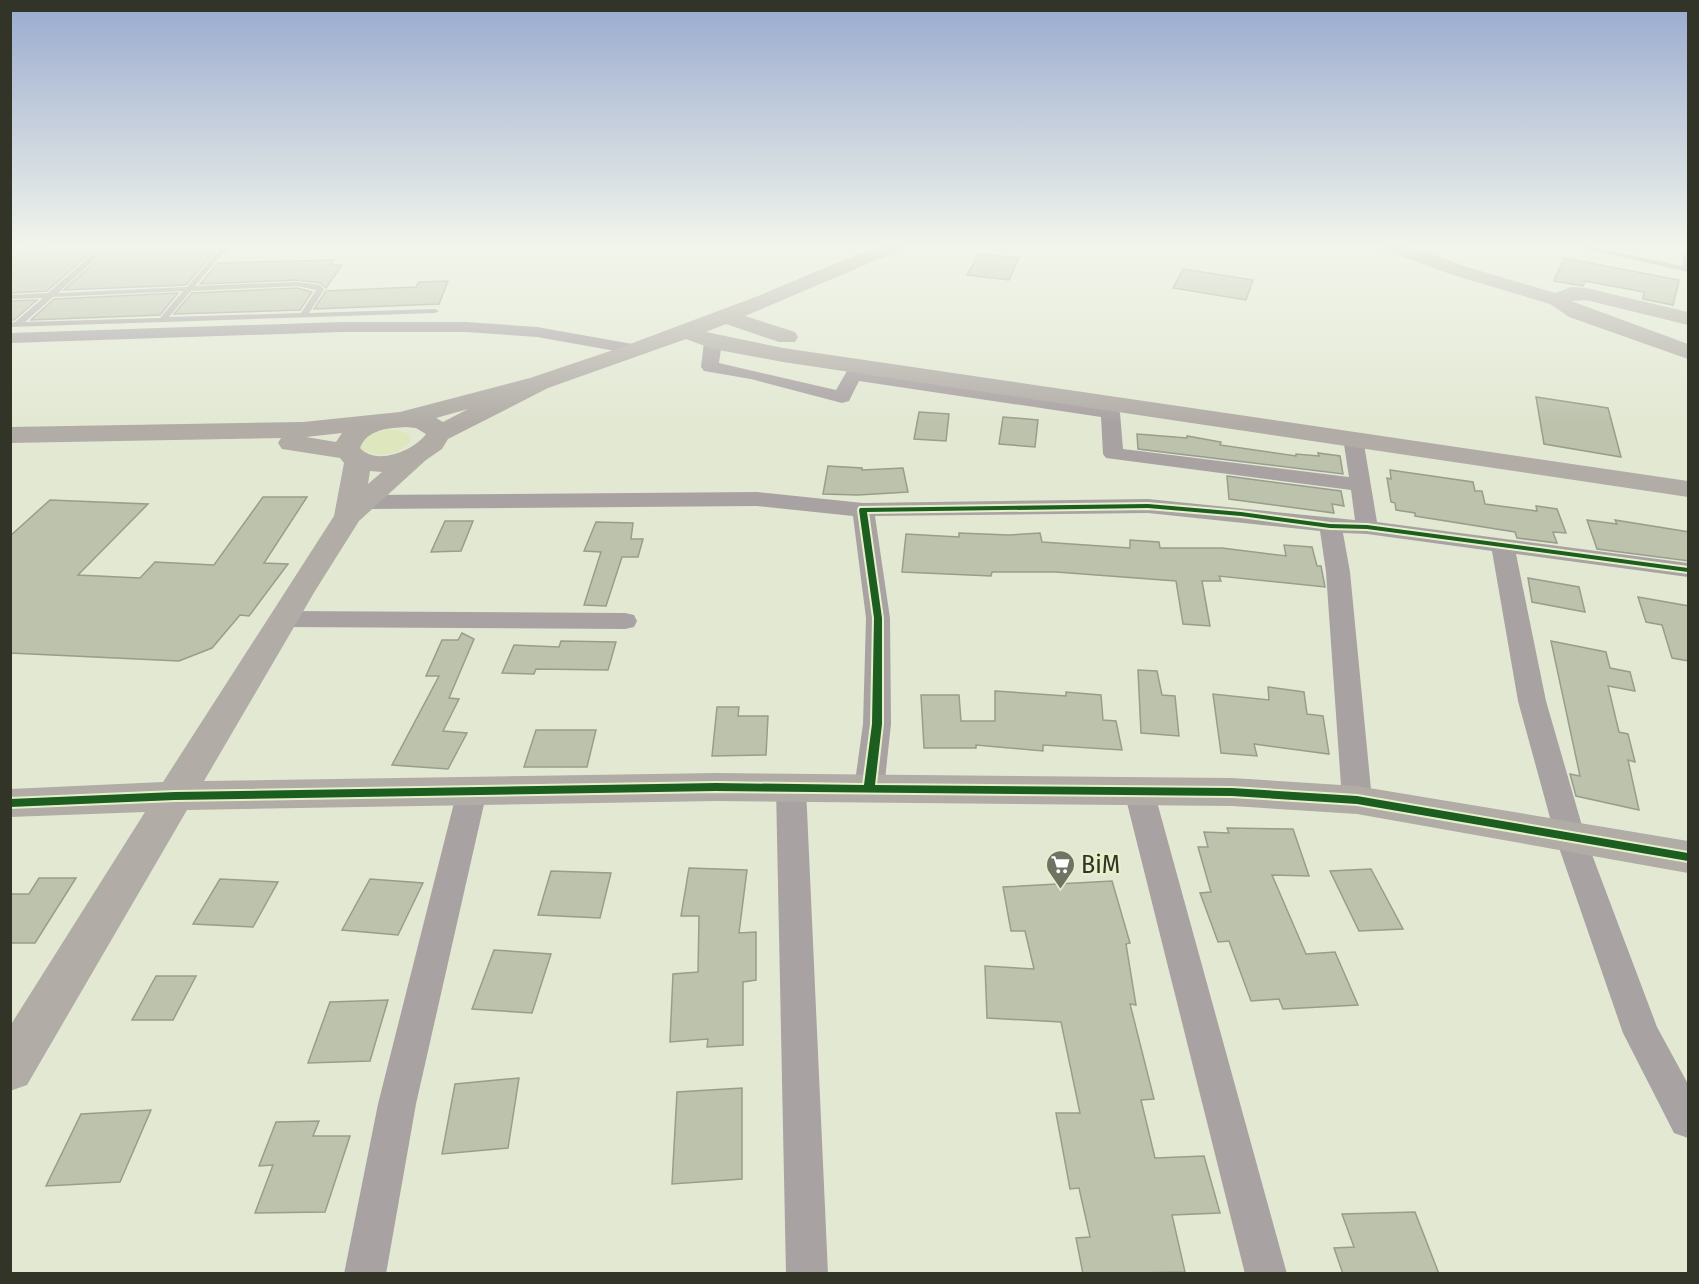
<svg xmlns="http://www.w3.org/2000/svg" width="1699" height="1284" font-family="'Fira Sans Condensed',sans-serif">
<rect width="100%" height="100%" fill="#e3e8d3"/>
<!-- green -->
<path fill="#dde6bc" d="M390,429L410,434V442C397,456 375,459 359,448L361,440L373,433Z"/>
<!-- building -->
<g fill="#bcc2ac" stroke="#999d8d" stroke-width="1.5">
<path d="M121,244H221L186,285L64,290L114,245Z"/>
<path d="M99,245L47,291L10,293V248Z"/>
<path d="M979,254L1019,258L1009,280L967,275Z"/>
<path d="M1564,258L1679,280L1673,305L1643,299L1644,292L1585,281L1583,286L1554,281Z"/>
<path d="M334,260L331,265H342L326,288L321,283L297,280L200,284L218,263Z"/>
<path d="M1183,269L1253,280L1246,300L1173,288Z"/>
<path d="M448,281L439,304L314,309L326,291L416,287L419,282Z"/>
<path d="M297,288L312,292L300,310L174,314L192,293Z"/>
<path d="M178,293L160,315L31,320L54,299Z"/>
<path d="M37,300L14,320H10V301Z"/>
<path d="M1536,397L1608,408L1621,457L1544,444Z"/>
<path d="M919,412L949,414L946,441L914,439Z"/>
<path d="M1003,417L1038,420L1035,447L999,444Z"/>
<path d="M1137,434L1187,438V436L1221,442L1220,445L1296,456V454L1319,456L1318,453L1340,456L1343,474L1138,449Z"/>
<path d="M828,466L862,468V470L903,468L908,492L858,495L823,494Z"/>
<path d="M1390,470L1473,482L1475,491H1482L1485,504L1537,511L1536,506L1557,509L1566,533L1553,532L1557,543L1517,538L1515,532L1415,516V513L1396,510L1395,503L1391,502L1387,478L1391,479Z"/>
<path d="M1227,476L1341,491L1344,506L1332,504L1334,513L1229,499Z"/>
<path d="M263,497H307L264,563L288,564L249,616L240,615L212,648L179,661L10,653V536L50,500L148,504L78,575L140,578L155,562L214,565Z"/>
<path d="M1587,520L1617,524L1615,520L1689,532V561L1597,549Z"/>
<path d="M445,521H473L461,551L431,552Z"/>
<path d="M596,522L633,523L631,539H643L638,557H622L606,606L584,605L601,552L584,551Z"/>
<path d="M959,533L1009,535L1040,533L1042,542L1130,548V540L1159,542L1160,548H1222L1286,556L1284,545L1312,547L1317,566H1321L1325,587L1219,576L1221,581H1202L1210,626L1183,624L1176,581L1056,572H992L991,576L902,572L906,534L959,537Z"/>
<path d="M1528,578L1579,587L1585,612L1532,602Z"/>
<path d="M1638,597L1689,606V661L1672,658L1662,625L1646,622Z"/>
<path d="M462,633L474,639L449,698L459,699L443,731L467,733L448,769L392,765L439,676H426L442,640H458Z"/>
<path d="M561,641L616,642L608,670L536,669L534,674L502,673L514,645L559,647Z"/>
<path d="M1551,641L1606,652L1610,668L1630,672L1635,691L1608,686L1619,732L1628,734L1635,762L1628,760L1639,810L1576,796L1570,774L1580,776Z"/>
<path d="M1138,670L1157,671L1162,695L1175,696L1179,736L1141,733Z"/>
<path d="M1268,687L1304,692L1307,714L1323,716L1329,754L1254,744L1257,756L1221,753L1213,694L1269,700Z"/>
<path d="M995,691L1066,696V692L1101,695L1103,720L1116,721L1122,750L1043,745V751L976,745V748H924L921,695H959L961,721H995Z"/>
<path d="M717,707H739L738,716H768L766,755L712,756Z"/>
<path d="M536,730H596L587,767H524Z"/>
<path d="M1227,828L1293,829L1309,876L1272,875L1306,954L1335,952L1358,1005L1283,1009L1279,999L1251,1001L1229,941L1218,942L1200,893L1211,892L1198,847H1208L1204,832L1229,833Z"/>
<path d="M689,868L747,870L739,933L756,932V980L743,982V1045L707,1047L708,1039L670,1042L673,974L698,972L699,916H681Z"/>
<path d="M1371,869L1403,929L1359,931L1330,871Z"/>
<path d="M551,871L611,873L600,918L538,915Z"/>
<path d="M39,878H76L35,943H10V894H29Z"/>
<path d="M220,879L278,882L253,927L193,924Z"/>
<path d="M370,879L423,883L398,935L342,930Z"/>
<path d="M1112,881L1130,943L1126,944L1136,1005L1130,1004L1154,1099L1141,1100L1155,1158L1204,1156L1220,1213L1172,1215L1185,1272L1083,1274L1076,1238L1090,1237L1079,1188L1070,1189L1056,1113H1080L1061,1022L987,1018L985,966L1034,969L1025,931H1011L1003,887Z"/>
<path d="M494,950L551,954L532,1013L472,1009Z"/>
<path d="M156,976H196L173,1020H132Z"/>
<path d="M388,1000L370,1061L308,1063L330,1002Z"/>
<path d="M519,1078L508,1148L442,1154L455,1084Z"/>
<path d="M742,1088V1179L672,1184L677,1092Z"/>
<path d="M151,1110L120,1182L46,1186L81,1114Z"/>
<path d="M319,1121L313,1136H350L325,1212L255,1213L273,1165L259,1166L276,1122Z"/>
<path d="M1415,1212L1439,1274H1343L1334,1248L1354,1247L1342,1214Z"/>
</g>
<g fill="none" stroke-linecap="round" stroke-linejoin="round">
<!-- lane -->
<g fill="#a9a2a3" fill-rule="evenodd">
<path d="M104,244H112L58,293L187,287L224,244H231L195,286L297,282L321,285L324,290L309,313L435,309L439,311L435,313L10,327V323L15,322L43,298L10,299V295L48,293ZM297,286L316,290L301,313L169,317L191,291ZM183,291L160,318L25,322L53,297Z"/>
<path d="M1564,244H1577L1682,266L1684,250L1688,248V272Z"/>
</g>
<!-- street -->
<g fill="#a9a2a3" fill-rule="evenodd">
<path d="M342,322H466L537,327L638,345L647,350L638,355L537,337L466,332H342L10,343V333Z"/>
<path d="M713,337L722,342L719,363L836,390L847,371L853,369L1117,409L1120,413L1123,449L1349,477L1343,438L1346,434H1360L1363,438L1377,522L1688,563V577L1516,554L1546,701L1585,836L1657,1027L1688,1084V1138L1674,1133L1623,1033L1555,836L1518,701L1492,551L1367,534L1343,533L1350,572L1372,800L1368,808L1357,811L1346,808L1342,800L1326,572L1320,531L1148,513L875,516L890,618L891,724L884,789L879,797L869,800L859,797L854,789L863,724L866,618L853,516L757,506L364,509L356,507L353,502L356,497L364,495L757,492L863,503L1148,499L1355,520L1351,490L1106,458L1103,454L1101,417L859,381L849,401L842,403L751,379L704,371L701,367L704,342Z"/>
<path d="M282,611L625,613L634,615L637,621L634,627L625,629L282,627L273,625L270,619L273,613Z"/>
<path d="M791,777L801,780L806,788L828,1274H786L776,788L781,780Z"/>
<path d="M472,780L482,783L487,791L416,1104L386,1274H344L378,1104L457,791L462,783Z"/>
<path d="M1139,780L1149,783L1154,791L1287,1274H1245L1124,791L1129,783Z"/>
</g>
<!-- secondary -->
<g fill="#b1aca6" fill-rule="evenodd">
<path d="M882,244H908L905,248L745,316L795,332L798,337L795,342H779L726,324L706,332L783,348L1688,481V497L783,362L713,349L686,339L548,388L448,439L442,449L426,460L359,521L315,591L204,781L716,773L1232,778L1357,786L1688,841V873L1357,814L1232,806L716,801L187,810L27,1085L10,1091V1026L145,812L10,817V789L163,782L334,516L344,463L340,458L282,449L278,443L281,438L10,443V427L303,422L400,412L530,378L622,347L758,296ZM468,409L443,422L436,418ZM406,427L416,428L426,434C414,451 376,466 360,448C367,429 389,428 406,427ZM342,433L336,442L306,437ZM370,471L382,472L368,484Z"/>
<path d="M1377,244H1405L1464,266L1555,293L1571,287L1586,288L1688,312V325L1586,300L1571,301L1688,344V359L1569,317L1550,304L1450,274L1380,248Z"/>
</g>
<defs>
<path id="cycleway" d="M1148,504L1241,512L1330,524L1367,525L1688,568V572L1367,529L1330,528L1241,516L1148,508L867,512L882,618V724L875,785L1232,788L1357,796L1688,853V861L1357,804L1232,796L716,791L175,800L10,807V799L175,792L716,783L864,785L872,724L874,618L859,510L860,508Z"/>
</defs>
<!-- cycleway casing -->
<use href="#cycleway" stroke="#e7f0cb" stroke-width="4"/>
<!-- cycleway -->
<use href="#cycleway" fill="#1b5e20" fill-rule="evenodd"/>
</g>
<!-- sky -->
<linearGradient id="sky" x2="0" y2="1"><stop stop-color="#99aacf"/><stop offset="0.58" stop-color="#f2f5eb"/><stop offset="1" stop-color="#f2f5eb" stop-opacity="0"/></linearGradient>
<rect width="1699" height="424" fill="url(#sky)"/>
<!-- icons -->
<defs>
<symbol id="supermarket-pin" viewBox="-11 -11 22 30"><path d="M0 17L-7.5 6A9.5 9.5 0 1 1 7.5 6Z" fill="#6f7363" stroke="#e7f0cb"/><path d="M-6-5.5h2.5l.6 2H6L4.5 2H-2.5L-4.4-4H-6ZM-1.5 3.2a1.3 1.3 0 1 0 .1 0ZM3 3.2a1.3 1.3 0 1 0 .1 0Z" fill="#fff"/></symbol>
</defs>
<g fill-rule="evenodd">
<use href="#supermarket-pin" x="1044" y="848" width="33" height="45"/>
</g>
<g text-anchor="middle" stroke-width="4.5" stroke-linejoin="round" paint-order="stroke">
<!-- near-poi labels -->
<g font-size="26" fill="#313426" stroke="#e7f0cb" text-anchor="start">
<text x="1081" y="873">BiM</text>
</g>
</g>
<!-- border -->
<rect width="1699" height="1284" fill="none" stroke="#313426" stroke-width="24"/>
</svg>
